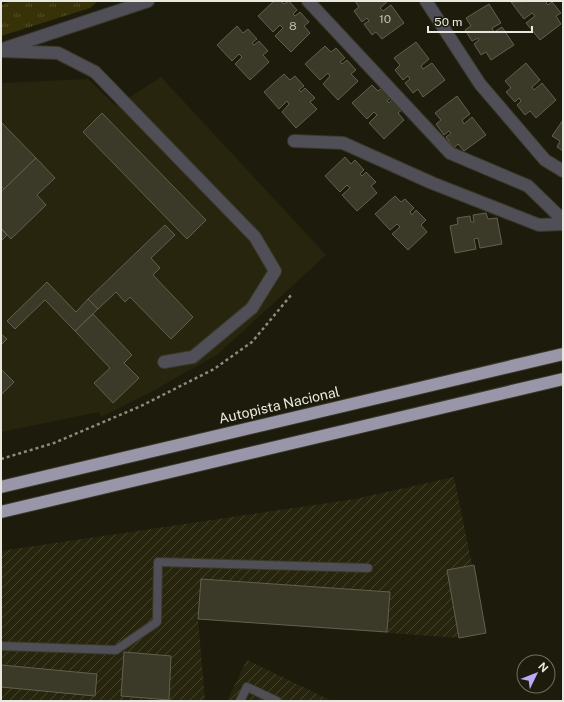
<svg xmlns="http://www.w3.org/2000/svg" width="564" height="702" font-family="'Public Sans',sans-serif">
<defs>
<pattern id="industrial-furrows" width="10" height="10" patternUnits="userSpaceOnUse"><rect width="10" height="10" fill="#28250e"/><path d="M-1 1l2-2M0 10L10 0M9 11l2-2" fill="none" stroke="#474531"/></pattern>
<pattern id="grass-tufts" width="24" height="20" patternUnits="userSpaceOnUse"><rect width="24" height="20" fill="#373208"/><path d="M3 7l-1-3M5 7V3M7 7l1-3M15 17l-1-3M17 17v-4M19 17l1-3" fill="none" stroke="#54502c"/></pattern>
</defs>
<rect width="100%" height="100%" fill="#1d1c0c"/>
<!-- built -->
<path fill="#28250e" d="M161,77L326,255L218,354L151,392L101,417L99,412L1,432V80L4,83L88,79L116,106Z"/>
<!-- industrial -->
<g fill="url(#industrial-furrows)">
<path d="M454,477L486,633L459,638L198,619L205,701H1V551L355,499Z"/>
<path d="M247,660L332,701H227Z"/>
</g>
<!-- grass -->
<path fill="url(#grass-tufts)" d="M10,1H98L90,8L1,36V6Z"/>
<!-- building -->
<g fill="#3b3928" stroke="#62604e">
<path d="M274,1H281L284,4L289,1L297,10L293,14L295,16L300,12L309,22L304,26L310,33L291,52L275,36L283,28L280,25L273,32L258,16Z"/>
<path d="M355,1H388L380,8L383,11L391,5L404,23L382,39L376,32L372,35L364,24L369,21L367,18L362,22L354,11L359,7Z"/>
<path d="M548,1L546,3L548,5L552,2L561,13L556,16L561,24L540,40L526,23L535,16L532,13L524,19L511,2Z"/>
<path d="M489,4L501,23L492,28L494,32L502,27L514,45L491,60L486,52L481,55L474,44L479,40L478,38L472,41L465,30L471,26L466,18Z"/>
<path d="M237,26L243,33L248,29L257,39L252,43L254,45L259,41L268,51L263,55L269,62L250,80L235,64L242,57L239,54L232,61L217,45Z"/>
<path d="M416,42L429,59L421,66L423,69L432,63L445,80L423,97L418,89L413,93L405,83L410,79L408,76L403,80L395,70L400,65L394,58Z"/>
<path d="M325,46L331,52L336,48L345,58L340,62L342,64L347,60L356,70L351,74L358,81L338,100L323,84L330,76L328,73L320,80L305,64Z"/>
<path d="M526,63L540,80L532,87L534,90L542,83L556,100L536,118L530,111L525,115L517,105L521,101L519,98L515,102L506,92L511,88L505,81Z"/>
<path d="M284,74L290,80L295,76L304,86L299,90L301,92L305,88L315,98L310,102L317,109L296,128L282,112L289,104L287,101L279,109L264,92Z"/>
<path d="M372,85L378,91L383,87L392,97L387,101L389,103L393,99L403,109L398,113L404,120L384,139L369,123L377,115L374,112L367,119L352,103Z"/>
<path d="M457,96L470,114L462,120L464,124L472,117L486,135L464,151L458,144L454,148L446,137L451,133L449,131L444,135L436,124L441,120L435,113Z"/>
<path d="M102,113L206,220L187,239L83,132Z"/>
<path d="M563,120V151L557,147L560,141L552,136Z"/>
<path d="M1,122L36,158L4,189L1,186Z"/>
<path d="M345,157L351,164L355,160L364,170L360,174L362,176L366,172L376,182L371,186L377,193L357,211L342,195L350,188L347,185L340,192L325,176Z"/>
<path d="M36,158L55,178L37,195L46,205L11,239L1,228V192Z"/>
<path d="M395,196L401,202L405,199L414,208L410,212L412,215L416,210L426,220L421,225L427,232L408,250L392,234L400,227L397,224L390,230L375,214Z"/>
<path d="M486,213L488,219L497,218L502,244L480,248L478,238L474,239L476,249L455,253L450,226L458,224L457,218L470,216L471,222H474L473,215Z"/>
<path d="M165,225L175,235L151,258L160,268L153,275L193,317L171,339L130,297L125,302L116,292L98,309L88,299Z"/>
<path d="M1,229L7,235L1,241Z"/>
<path d="M47,282L76,312L88,299L98,309L75,331L45,300L15,329L7,321Z"/>
<path d="M93,314L132,355L124,363L139,378L113,403L94,383L110,368L75,331Z"/>
<path d="M1,334L7,339L1,345Z"/>
<path d="M1,369L14,382L1,395Z"/>
<path d="M474,565L486,633L459,638L447,570Z"/>
<path d="M201,579L390,592L387,632L198,619Z"/>
<path d="M124,652L171,656L169,700L121,696Z"/>
<path d="M1,665L97,674L95,696L1,687Z"/>
</g>
<g fill="none" stroke-linecap="round" stroke-linejoin="round">
<defs>
<g id="lane">
<path d="M1,646L116,650L157,622L158,562L368,568"/>
<path d="M240,701L247,687L277,701"/>
</g>
<g id="street">
<path d="M308,1L450,153L528,186L563,220"/>
<path d="M426,1L480,84L545,160L563,171"/>
<path d="M6,48L148,1"/>
<path d="M1,51L58,53L95,72L255,237L275,271L252,308L193,357L164,362"/>
<path d="M294,141L343,143L432,183L539,225L563,224"/>
</g>
<g id="highway">
<path d="M1,487L563,354"/>
<path d="M1,512L563,379"/>
</g>
</defs>
<!-- lane casing -->
<use href="#lane" stroke="#3a3929" stroke-width="10"/>
<!-- street casing -->
<use href="#street" stroke="#3a3929" stroke-width="14"/>
<!-- highway casing -->
<use href="#highway" stroke="#3a3929" stroke-width="14"/>
<!-- path -->
<path stroke="#8c8b7e" stroke-width="2.5" stroke-dasharray="3 3" stroke-linecap="butt" d="M1,459L54,443L141,406L214,369L252,342L292,294"/>
<!-- lane -->
<use href="#lane" stroke="#504e56" stroke-width="8"/>
<!-- street -->
<use href="#street" stroke="#504e56" stroke-width="12"/>
<!-- highway -->
<use href="#highway" stroke="#9a96a9" stroke-width="12"/>
</g>
<g text-anchor="middle" stroke-width="4" stroke-linejoin="round" paint-order="stroke">
<!-- number labels -->
<g font-size="12" fill="#bebcb0">
<text x="385" y="23">10</text>
<text x="293" y="30">8</text>
</g>
<!-- street labels -->
<g font-size="14" fill="#e9e8de" stroke="#1d1c0c">
<text transform="translate(279 405) rotate(-13)" y="5">Autopista Nacional</text>
</g>
</g>
<!-- border -->
<rect width="564" height="702" fill="none" stroke="#e9e8de" stroke-width="4"/>
<!-- north arrow -->
<g transform="translate(536 674) rotate(47)"><circle r="19" fill="#1d1c0c" stroke="#6f6e60"/>
<path d="M0-3L7 15L0 10L-7 15Z" fill="#bbaaf6"/>
<text y="-6" font-size="11" font-weight="bold" text-anchor="middle" fill="#e9e8de">N</text>
</g>
<!-- scale -->
<path d="M428 26v6h104v-6" fill="none" stroke="#e9e8de" stroke-width="2"/>
<text x="434" y="26" font-size="12" fill="#e9e8de" stroke="#1d1c0c" stroke-width="3" paint-order="stroke">50 m</text>
</svg>
